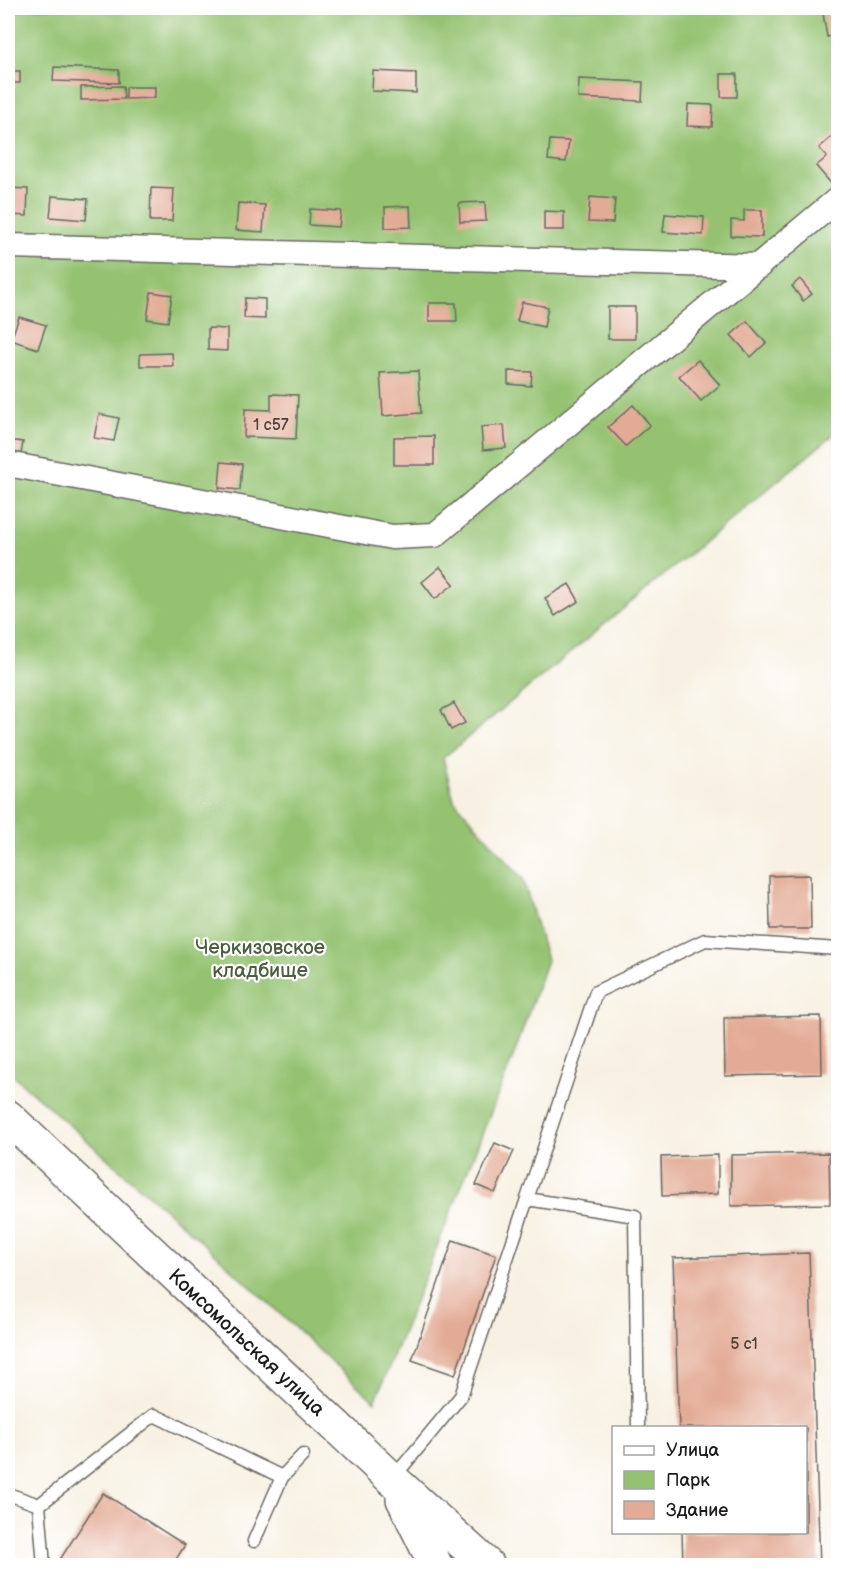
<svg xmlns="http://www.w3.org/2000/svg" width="846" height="1573" font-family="'Balsamiq Sans',sans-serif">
<rect width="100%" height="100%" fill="#fff"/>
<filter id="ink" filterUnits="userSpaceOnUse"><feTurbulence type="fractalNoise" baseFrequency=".0167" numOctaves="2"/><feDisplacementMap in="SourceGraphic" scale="12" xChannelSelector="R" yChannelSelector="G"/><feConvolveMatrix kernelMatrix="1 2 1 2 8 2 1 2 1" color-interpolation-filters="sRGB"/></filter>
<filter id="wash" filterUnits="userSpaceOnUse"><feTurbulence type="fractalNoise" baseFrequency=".008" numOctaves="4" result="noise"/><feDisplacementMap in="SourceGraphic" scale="24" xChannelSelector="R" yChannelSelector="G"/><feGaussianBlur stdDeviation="1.35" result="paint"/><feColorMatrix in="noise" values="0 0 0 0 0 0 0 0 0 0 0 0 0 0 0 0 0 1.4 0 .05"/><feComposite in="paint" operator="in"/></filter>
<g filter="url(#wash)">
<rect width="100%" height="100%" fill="#f8f1e3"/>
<!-- green -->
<path fill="#94c271" stroke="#586f46" stroke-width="1.5" d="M8,8H838V431L443,758L454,800L523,879L547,960L513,1057L375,1402L211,1250L8,1071Z"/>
<g id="blocks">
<!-- building -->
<g fill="#e3ab95">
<path d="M822,8H838V35L827,37Z"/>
<path d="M54,67L119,70V83L53,81Z"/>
<rect x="8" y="71" width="12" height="12"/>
<path d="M373,71L416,73V93L372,91Z"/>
<rect x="721" y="74" width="16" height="23"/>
<path d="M579,79L643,82L642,101L578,98Z"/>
<path d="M123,86L124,99L81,100V87Z"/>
<path d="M126,87H155V98L126,99Z"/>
<path d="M688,104L713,105L712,127L687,126Z"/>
<path d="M838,131V183L834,187L816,166L827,157L819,148Z"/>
<path d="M550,140L569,141L566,162L548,160Z"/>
<path d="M8,188L28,189L27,216L8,215Z"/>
<path d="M151,188L174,189L172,221H150Z"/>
<path d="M52,196L88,199L86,220L50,217Z"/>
<path d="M590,197L615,199L613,223L588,222Z"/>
<path d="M485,202L486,221L460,222L459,203Z"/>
<path d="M238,203L265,205L263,232L236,230Z"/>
<path d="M410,206L411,227L385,228V207Z"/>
<path d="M310,209L341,211L339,227L309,225Z"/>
<path d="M744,210H762V237L731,236V220L744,221Z"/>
<path d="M544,211L564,212V230H544Z"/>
<path d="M665,214L704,217L703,235L663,232Z"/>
<path d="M800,279L812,294L803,301L792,286Z"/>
<path d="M151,292L172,295L168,322L147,319Z"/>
<path d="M245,298L265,299V319L244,318Z"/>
<path d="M522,302L548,307L544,327L517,321Z"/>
<path d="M429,303H456L457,321H429Z"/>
<rect x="608" y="307" width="27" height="32"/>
<path d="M19,317L46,325L38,349L11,340Z"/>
<path d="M747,321L766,343L751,357L731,335Z"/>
<path d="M208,328L227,329V351L208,350Z"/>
<path d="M172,353L173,366H140V354Z"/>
<path d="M698,360L720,385L701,401L679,376Z"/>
<path d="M418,371L421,413L383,416L380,373Z"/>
<path d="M508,371L532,372L531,386L508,384Z"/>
<path d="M271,394L298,395L296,439L244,437L245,409L271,410Z"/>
<path d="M633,405L650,425L626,446L608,427Z"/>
<path d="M99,414L119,418L114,441L94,438Z"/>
<path d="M504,425L506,448L483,450L481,427Z"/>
<path d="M434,436V465H394V437Z"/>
<path d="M8,440L23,442L21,454L8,451Z"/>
<path d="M221,462L242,464L240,490L219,488Z"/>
<path d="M440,567L454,584L435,599L422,582Z"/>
<path d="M569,584L579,601L555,616L545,598Z"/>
<path d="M454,703L465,723L451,730L441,710Z"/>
<path d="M810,875L811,929H770L769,876Z"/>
<path d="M821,1016L822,1074L725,1076L724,1018Z"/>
<path d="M495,1143L514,1151L495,1193L476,1185Z"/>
<path d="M829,1153L830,1204L731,1206V1155Z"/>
<path d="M718,1155V1194L662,1196L661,1157Z"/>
<path d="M453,1240L496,1255L455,1375L412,1360Z"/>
<path d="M809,1253L820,1566H683L682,1532H806V1428H679L673,1258Z"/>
<path d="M103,1493L185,1545L172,1566H67L59,1561Z"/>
</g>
</g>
</g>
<g filter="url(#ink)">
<use href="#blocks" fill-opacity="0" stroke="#696762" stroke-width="1.5"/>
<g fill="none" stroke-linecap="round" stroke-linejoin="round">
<defs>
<g id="lane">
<path d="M638,1428L635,1216L527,1199L596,992L705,940L838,949"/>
<path d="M282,1477L303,1455"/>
<path d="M394,1477L461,1396L527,1199"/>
<path d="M8,1494L39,1505L154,1415L282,1477L254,1541"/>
<path d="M39,1505L44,1566"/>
</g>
<g id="street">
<path d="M8,246L759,266"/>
<path d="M8,464L392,537L435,535L838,199"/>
</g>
<g id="secondary">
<path d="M8,1117L392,1479L488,1566"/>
<path d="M403,1499L436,1566"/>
</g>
</defs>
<!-- lane casing -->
<use href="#lane" stroke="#696762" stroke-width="15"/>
<!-- street casing -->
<use href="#street" stroke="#696762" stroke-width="27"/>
<!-- secondary casing -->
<use href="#secondary" stroke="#696762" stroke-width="36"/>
<!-- lane -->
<use href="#lane" stroke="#fff" stroke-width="12"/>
<!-- street -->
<use href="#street" stroke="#fff" stroke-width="24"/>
<!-- secondary -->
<use href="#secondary" stroke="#fff" stroke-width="33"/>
</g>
</g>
<g text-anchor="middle" stroke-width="4.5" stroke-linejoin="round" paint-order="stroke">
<!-- number labels -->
<g font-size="16" fill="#4e403a">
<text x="271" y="430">1 с57</text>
<text x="744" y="1349">5 с1</text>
</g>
<!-- park labels -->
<g font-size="20" fill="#4c5e3e" stroke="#fff">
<text x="260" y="954">Черкизовское<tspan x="260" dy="23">кладбище</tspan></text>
</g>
<!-- street labels -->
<g font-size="20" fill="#1c1c1c" stroke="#fff">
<text transform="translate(247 1342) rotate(43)" y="7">Комсомольская улица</text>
</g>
</g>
<!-- margin -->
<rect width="846" height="1573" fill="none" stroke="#fff" stroke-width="30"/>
<!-- legend -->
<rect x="612" y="1426" width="195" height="108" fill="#ffffff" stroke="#a4a4a4" stroke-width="1.5"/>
<rect x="624" y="1446" width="30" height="9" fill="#ffffff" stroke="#a4a4a4" stroke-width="1.5"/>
<text x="666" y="1456" font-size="18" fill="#1c1c1c">Улица</text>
<rect x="624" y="1471" width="30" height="18" fill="#94c271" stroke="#a4a4a4" stroke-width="1.5"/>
<text x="666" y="1486" font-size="18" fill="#1c1c1c">Парк</text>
<rect x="624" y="1501" width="30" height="18" fill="#e3ab95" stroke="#a4a4a4" stroke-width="1.5"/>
<text x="666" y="1516" font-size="18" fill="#1c1c1c">Здание</text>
</svg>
